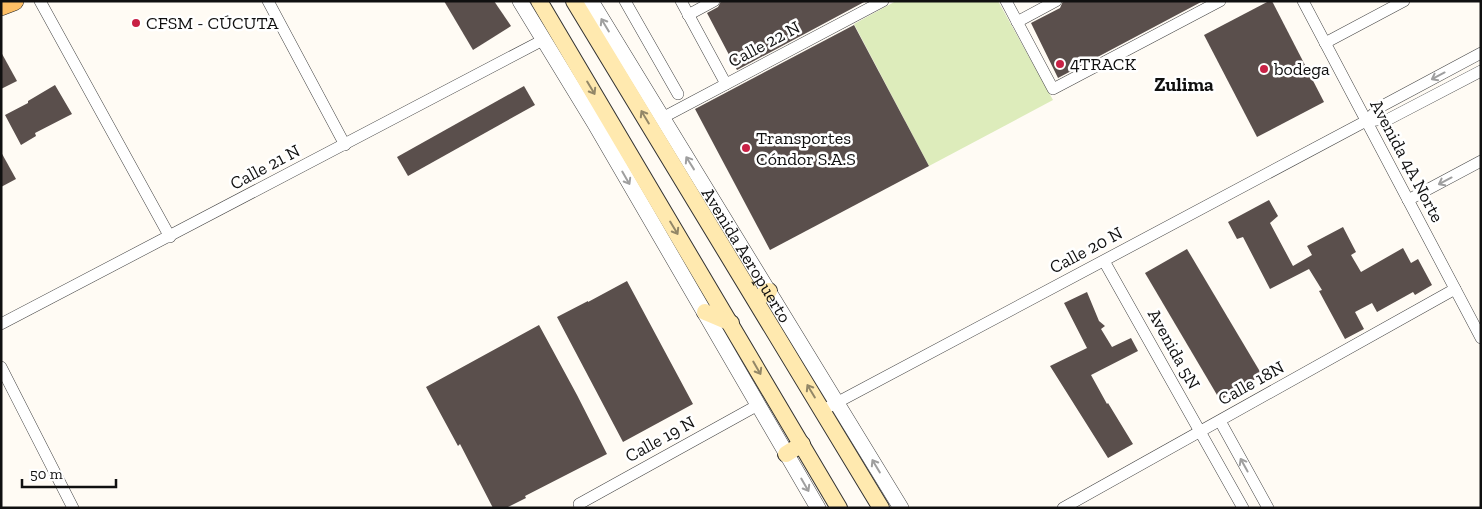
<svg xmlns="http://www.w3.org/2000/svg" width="1482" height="509" font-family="'Zilla Slab',serif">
<rect width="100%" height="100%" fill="#fffbf4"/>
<!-- green -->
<path fill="#ddecbb" d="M896,1H998L1053,100L929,166L854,24Z"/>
<!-- building -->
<g fill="#5a4f4c">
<path d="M444,1H494L511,26L473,50Z"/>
<path d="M721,1H866L737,70L707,13L718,7Z"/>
<path d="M1063,1H1203L1058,78L1031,23L1060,8Z"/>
<path d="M1269,1H1272L1324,102L1257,137L1204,35Z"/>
<path d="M854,25L929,166L770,250L695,109Z"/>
<path d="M1,52L17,81L1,89Z"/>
<path d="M55,85L72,114L35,133L36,136L21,145L5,115L28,103V101Z"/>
<path d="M524,86L535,105L408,176L397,157Z"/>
<path d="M1,152L16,179L1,187Z"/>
<path d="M1269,200L1278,216L1270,223L1293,266L1312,255L1307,246L1343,227L1356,252L1351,255L1361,272L1403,248L1411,263L1418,259L1432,285L1415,295L1413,292L1377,312L1372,303L1355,312L1364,329L1345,339L1319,291L1322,290L1309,269L1270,289L1243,237L1237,239L1228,222Z"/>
<path d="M1187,249L1262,375L1220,400L1145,273Z"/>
<path d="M627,281L693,404L623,442L557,317L588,301V302Z"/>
<path d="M1087,292L1099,321L1105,326L1101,329L1112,347L1131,338L1138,351L1091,375L1107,404L1108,403L1133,444L1108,458L1050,366L1087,348L1064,303Z"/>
<path d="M539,325L577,395L607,454L525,496L526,498L506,508H493L460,444L458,446L426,387Z"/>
</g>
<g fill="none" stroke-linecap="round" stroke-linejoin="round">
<defs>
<g id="minor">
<path d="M40,1L170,237"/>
<path d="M268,1L345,145"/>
<path d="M625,1L678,94"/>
<path d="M681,1L726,84"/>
<path d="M1006,1L1053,89L1220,1"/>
<path d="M1303,1L1481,338"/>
<path d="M688,15L714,1"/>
<path d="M1017,22L1056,1"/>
<path d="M1325,43L1404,1"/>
<path d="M662,118L883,1"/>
<path d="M1366,121L1389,119L1481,71"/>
<path d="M1408,200L1481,161"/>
<path d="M1104,261L1243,508"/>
<path d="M1,324L543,40"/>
<path d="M1,367L73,508"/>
<path d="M823,410L1366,121L1382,106L1481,53"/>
<path d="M1220,421L1268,508"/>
<path d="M579,504L758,405"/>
<path d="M1063,508L1455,289"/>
</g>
<g id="tertiary">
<path d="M520,1L595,124L818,508"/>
<path id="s1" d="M591,1L901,508"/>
</g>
<g id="secondary">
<path d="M539,1L839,508"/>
<path d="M574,1L881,508"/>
<path d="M756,300L769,291"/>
<path d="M705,312L731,323"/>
<path d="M786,454L802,444"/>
</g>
<path id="primary" d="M1,6L14,1"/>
</defs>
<!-- minor casing -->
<use href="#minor" stroke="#434343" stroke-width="12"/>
<!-- tertiary casing -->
<use href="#tertiary" stroke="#434343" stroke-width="16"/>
<!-- secondary casing -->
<use href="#secondary" stroke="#323232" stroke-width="18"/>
<!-- primary casing -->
<use href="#primary" stroke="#212121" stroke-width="20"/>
<!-- minor -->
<use href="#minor" stroke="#fff" stroke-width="11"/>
<!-- tertiary -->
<use href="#tertiary" stroke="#fff" stroke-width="15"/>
<!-- secondary -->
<use href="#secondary" stroke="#ffe9af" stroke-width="16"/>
<!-- primary -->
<use href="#primary" stroke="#febf65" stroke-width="19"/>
</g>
<!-- one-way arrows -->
<defs><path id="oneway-shaft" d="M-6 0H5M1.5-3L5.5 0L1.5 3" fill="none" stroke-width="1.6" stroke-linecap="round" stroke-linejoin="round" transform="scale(1.25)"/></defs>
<g stroke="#9f9f9f">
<use href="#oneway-shaft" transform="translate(605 25) rotate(-121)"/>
<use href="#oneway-shaft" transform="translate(1438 76) rotate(152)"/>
<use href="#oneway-shaft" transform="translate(690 163) rotate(-122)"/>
<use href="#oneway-shaft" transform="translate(626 178) rotate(60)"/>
<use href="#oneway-shaft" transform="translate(1445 181) rotate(152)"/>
<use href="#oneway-shaft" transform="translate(1244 465) rotate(-119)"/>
<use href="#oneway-shaft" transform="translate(876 466) rotate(-121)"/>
<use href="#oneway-shaft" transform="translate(805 485) rotate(60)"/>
</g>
<g stroke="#938767">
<use href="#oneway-shaft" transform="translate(591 88) rotate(59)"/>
<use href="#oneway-shaft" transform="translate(645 117) rotate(-121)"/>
<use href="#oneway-shaft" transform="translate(674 228) rotate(59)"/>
<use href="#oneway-shaft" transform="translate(757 368) rotate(60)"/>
<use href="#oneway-shaft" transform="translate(811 391) rotate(-121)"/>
</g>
<!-- markers -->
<g fill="#c82145" stroke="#fff" stroke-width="2">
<circle cx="136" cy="23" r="5"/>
<circle cx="1060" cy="64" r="5"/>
<circle cx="1264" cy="69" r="5"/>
<circle cx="746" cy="148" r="5"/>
</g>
<g text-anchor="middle" stroke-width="5" stroke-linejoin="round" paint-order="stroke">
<!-- poi labels -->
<g font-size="18" fill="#101010" stroke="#fff" text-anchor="start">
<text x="146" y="29">CFSM - CÚCUTA</text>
<text x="1070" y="70">4TRACK</text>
<text x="1274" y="75">bodega</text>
<text x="756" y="144">Transportes<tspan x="756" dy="21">Cóndor S.A.S</tspan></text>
</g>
<!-- street labels -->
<g font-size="18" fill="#101010" stroke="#fff">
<text transform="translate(764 44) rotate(-28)" y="6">Calle 22 N</text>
<text transform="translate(1407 161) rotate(62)" y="6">Avenida 4A Norte</text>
<text transform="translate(265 167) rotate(-28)" y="6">Calle 21 N</text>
<text transform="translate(1086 250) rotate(-28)" y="6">Calle 20 N</text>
<text dy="6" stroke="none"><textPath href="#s1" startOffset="298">Avenida Aeropuerto</textPath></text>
<text transform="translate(1174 349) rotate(61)" y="6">Avenida 5N</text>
<text transform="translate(1251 383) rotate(-29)" y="6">Calle 18N</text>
<text transform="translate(660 439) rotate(-29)" y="6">Calle 19 N</text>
</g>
<!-- neighbourhood labels -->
<g font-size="19" font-weight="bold" fill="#101010" stroke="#fff">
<text x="1184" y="91">Zulima</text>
</g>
</g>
<!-- border -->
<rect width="1482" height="509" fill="none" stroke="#101010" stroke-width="5"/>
<!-- scale -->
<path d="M22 479v8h94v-8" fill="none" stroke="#101010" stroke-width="2.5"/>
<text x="30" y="479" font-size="15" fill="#101010" stroke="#ffffff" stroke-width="4" paint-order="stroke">50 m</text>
</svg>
